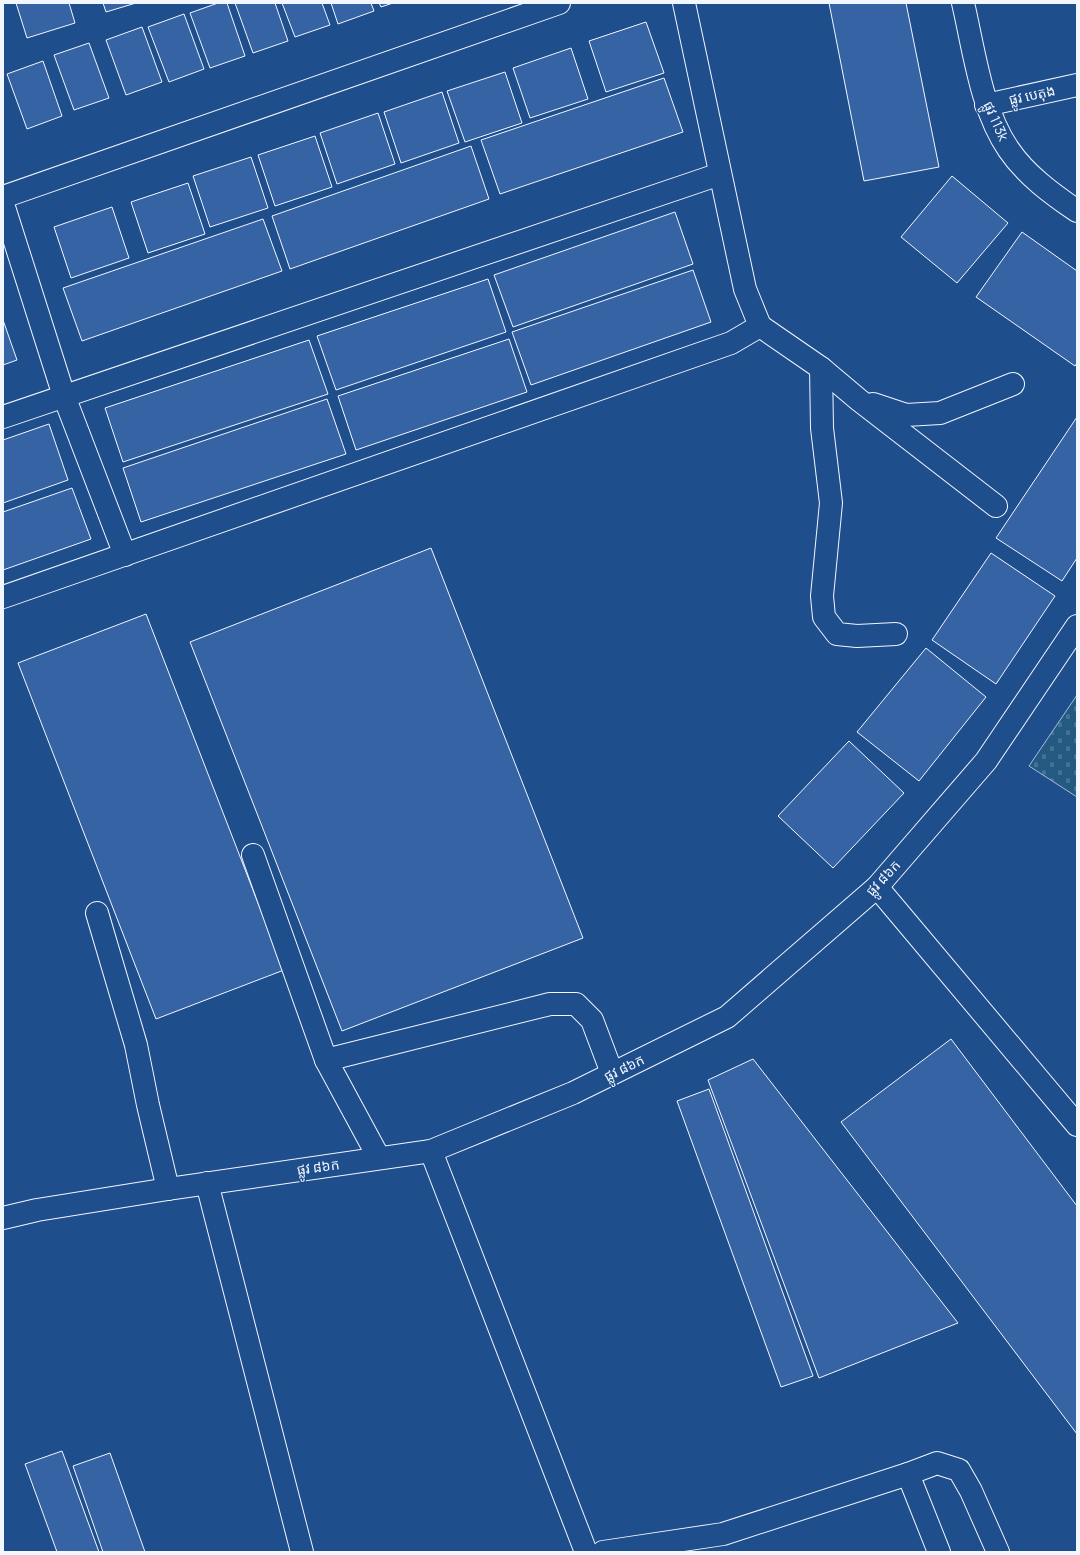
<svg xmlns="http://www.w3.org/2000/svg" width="1080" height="1555" font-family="Manrope,'Noto Sans Khmer',sans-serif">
<defs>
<pattern id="cemetery-stones" width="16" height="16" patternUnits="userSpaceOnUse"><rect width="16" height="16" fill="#245a82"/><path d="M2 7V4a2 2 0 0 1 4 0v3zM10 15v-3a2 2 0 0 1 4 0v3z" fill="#447295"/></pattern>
</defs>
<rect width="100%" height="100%" fill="#1f4e8c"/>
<!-- cemetery -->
<path fill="url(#cemetery-stones)" stroke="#a8bbd7" d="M1077,695V797L1029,766Z"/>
<!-- building -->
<g fill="#3563a3" stroke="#f2f6ff">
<path d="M16,3H69L75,23L27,38Z"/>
<path d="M103,3H136L106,12Z"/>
<path d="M218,3H227L245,56L210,68L190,13Z"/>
<path d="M235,3H275L288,41L253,53Z"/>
<path d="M282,3H322L330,25L295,37Z"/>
<path d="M331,3H371L374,11L338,24Z"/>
<path d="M379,3H393L381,7Z"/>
<path d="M829,3H906L939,167L864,181Z"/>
<path d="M184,14L204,69L169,82L148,27Z"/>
<path d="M646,22L664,73L606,92L589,41Z"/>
<path d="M142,27L162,82L126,95L106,40Z"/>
<path d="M89,43L109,98L74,110L54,55Z"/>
<path d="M571,48L588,99L530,118L513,68Z"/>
<path d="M43,61L62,116L27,129L7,74Z"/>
<path d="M505,72L522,123L465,142L447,91Z"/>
<path d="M664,78L683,132L500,194L481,140Z"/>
<path d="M442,92L459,143L401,163L384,112Z"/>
<path d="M378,113L395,164L337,184L320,133Z"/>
<path d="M315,136L332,187L275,206L258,155Z"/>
<path d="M471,146L489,199L290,269L272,216Z"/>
<path d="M251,157L268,208L210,227L193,176Z"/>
<path d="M952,176L1008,223L957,283L901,237Z"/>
<path d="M188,183L205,234L148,253L131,202Z"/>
<path d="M112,207L129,258L71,278L54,227Z"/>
<path d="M675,212L693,264L513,327L494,275Z"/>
<path d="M263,219L282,271L82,341L63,288Z"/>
<path d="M1022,232L1077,271V363L1075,366L976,297Z"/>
<path d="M693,270L711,322L531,385L512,332Z"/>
<path d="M488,279L506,332L336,390L317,336Z"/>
<path d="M3,320L17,360L3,365Z"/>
<path d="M509,339L527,392L356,450L338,396Z"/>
<path d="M309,340L328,394L123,462L105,408Z"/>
<path d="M327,399L346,454L141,522L123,468Z"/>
<path d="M1077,417V558L1062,581L996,538Z"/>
<path d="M49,424L68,480L3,503V440Z"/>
<path d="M72,488L91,539L3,570V512Z"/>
<path d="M431,548L583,938L342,1031L190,642Z"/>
<path d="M991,553L1055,596L996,684L932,640Z"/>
<path d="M146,614L284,970L156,1019L18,663Z"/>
<path d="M926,648L986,697L919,781L857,732Z"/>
<path d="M849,741L904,793L833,868L778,816Z"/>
<path d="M951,1039L1077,1206V1434L841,1122Z"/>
<path d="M753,1059L958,1323L819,1378L708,1080Z"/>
<path d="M709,1089L813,1376L781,1387L677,1101Z"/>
<path d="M62,1451L99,1552H57L25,1464Z"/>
<path d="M110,1453L145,1552H103L73,1466Z"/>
</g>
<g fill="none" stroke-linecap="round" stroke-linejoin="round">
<defs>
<g id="minor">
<path d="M963,3C974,50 981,110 1009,150C1026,175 1052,194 1077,211"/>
<path d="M986,105L1077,85"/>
<path d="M3,197L559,3"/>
<path d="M3,204L64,396L125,555"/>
<path d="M760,326L821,368L859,400L996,506"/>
<path d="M821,368L822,428L831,503L822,596L824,617L837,634L857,636L896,634"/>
<path d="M873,404L906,415L940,413L1013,384"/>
<path d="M3,417L720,174"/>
<path d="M3,597L731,343L760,326L745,289L684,3"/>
<path d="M253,855L326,1060L379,1158"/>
<path d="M877,887L1077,1125"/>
<path d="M97,913L136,1045L148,1105L168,1189"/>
<path d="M326,1060L550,1004H576L592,1020L612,1073"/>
<path d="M431,1151L586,1552"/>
<path d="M207,1183L302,1552"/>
<path d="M3,1218L37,1210L168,1189L431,1151L573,1093L727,1017L877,887L986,761L1077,626"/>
<path d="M908,1474L937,1463L959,1470L971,1491L998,1552"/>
<path d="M603,1552L723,1534L908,1474L939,1552"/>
</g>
</defs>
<!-- minor casing -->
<use href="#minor" stroke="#f2f6ff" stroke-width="24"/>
<!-- minor -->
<use href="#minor" stroke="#1f4e8c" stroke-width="22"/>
</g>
<g text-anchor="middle" stroke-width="3" stroke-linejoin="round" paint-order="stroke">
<!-- street labels -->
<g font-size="14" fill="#f2f6ff" stroke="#1f4e8c">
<text transform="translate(1032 95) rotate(-12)" y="5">ផ្លូវ បេតុង</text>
<text transform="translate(996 121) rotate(66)" y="5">ផ្លូវ 113k</text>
<text transform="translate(883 878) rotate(-47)" y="5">ផ្លូវ ៨៦ក</text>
<text transform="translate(624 1068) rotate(-26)" y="5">ផ្លូវ ៨៦ក</text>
<text transform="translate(318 1167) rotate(-8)" y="5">ផ្លូវ ៨៦ក</text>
</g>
</g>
<!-- border -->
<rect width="1080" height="1555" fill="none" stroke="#f2f6ff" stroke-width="8"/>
</svg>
